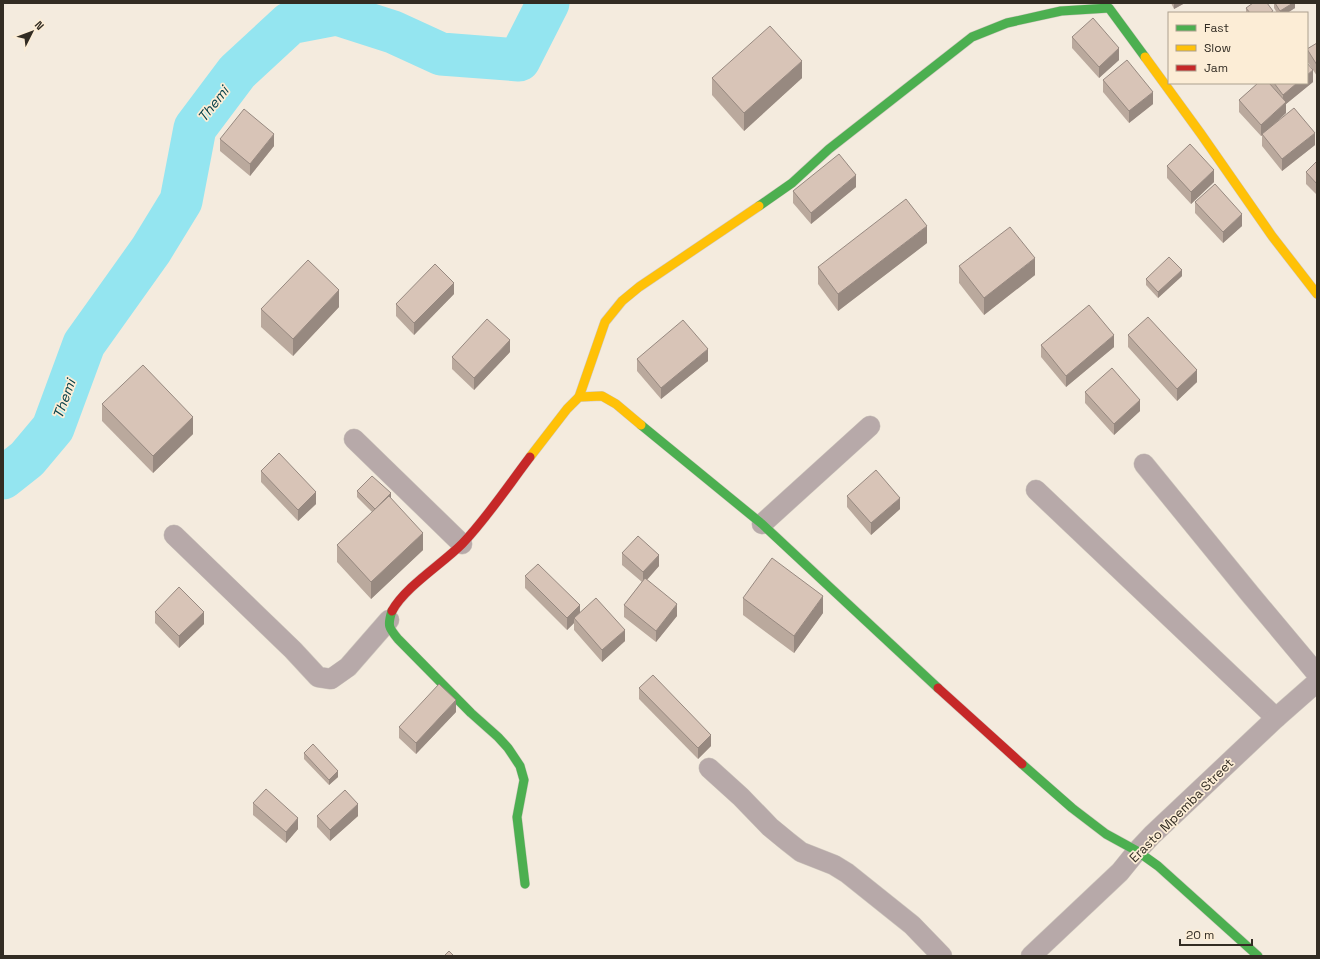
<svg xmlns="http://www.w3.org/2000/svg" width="1320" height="959" font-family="'Space Grotesk',sans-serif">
<rect width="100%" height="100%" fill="#f4ebde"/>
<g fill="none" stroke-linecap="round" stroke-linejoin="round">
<!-- river -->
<path stroke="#94e5f0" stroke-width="43" d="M3,478L27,459L53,428L84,344L151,250L181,201L195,128L237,72L290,23L337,14L393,32L441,54L519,60L548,3"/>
<defs>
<g id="street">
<path d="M354,439L462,544"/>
<path d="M1144,464L1250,594L1317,674"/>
<path d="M1036,490L1276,718"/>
<path d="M762,524L870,426"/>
<path d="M174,535L293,650L318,677L331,679L348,667L389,620"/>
<path d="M709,768L741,797L770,827L787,841L801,852L834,865L847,873L912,925L942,956"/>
<path d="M1031,956L1120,872L1137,851L1152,835L1276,718L1317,682"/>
</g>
<g id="fast">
<path d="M759,206L792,183L829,149L972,37L1007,23L1061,11L1109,8L1145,57"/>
<path d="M641,425L762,524L938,688"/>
<path d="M392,611C387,626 389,628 398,639L471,713L498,737L508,748L520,766L524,780L517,817L525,884"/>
<path d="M1022,764L1072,808L1106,834L1137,851L1158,866L1258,956"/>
</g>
<g id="slow">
<path d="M1145,57L1201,134L1272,236L1317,294"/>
<path d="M579,397L605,322L622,301L639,287L759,206"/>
<path d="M530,457L567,409L579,397L602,396L616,404L641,425"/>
</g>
<g id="jam">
<path d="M392,611C405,587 442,564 462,544C487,518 508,486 530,457"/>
<path d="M938,688L1022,764"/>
</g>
</defs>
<!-- street casing -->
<use href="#street" stroke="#cfc8be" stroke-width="21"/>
<!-- fast casing -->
<use href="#fast" stroke="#cfc8be" stroke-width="10"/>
<!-- slow casing -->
<use href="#slow" stroke="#cfc8be" stroke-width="10"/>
<!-- jam casing -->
<use href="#jam" stroke="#cfc8be" stroke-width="10"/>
<!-- street -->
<use href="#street" stroke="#b7a9a9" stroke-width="20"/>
<!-- fast -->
<use href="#fast" stroke="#4caf50" stroke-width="9"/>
<!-- slow -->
<use href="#slow" stroke="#ffc107" stroke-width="9"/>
<!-- jam -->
<use href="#jam" stroke="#c62828" stroke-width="9"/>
</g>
<!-- wall -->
<g fill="#baa99d">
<path d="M1171,3H1185L1174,9Z"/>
<path d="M1274,3H1295V8L1287,13H1277L1274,8Z"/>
<path d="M1246,8L1273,13H1246Z"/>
<path d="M1072,37L1119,60L1099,78L1072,48Z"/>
<path d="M1317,43V76L1307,61V49Z"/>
<path d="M712,78H802L744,131L712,95Z"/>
<path d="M1103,80L1153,104L1129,123L1103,92Z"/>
<path d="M1313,82L1286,104V113L1278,121L1315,145L1282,171L1262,146V136H1261L1239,112V100L1258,83H1307Z"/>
<path d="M220,139L274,146L250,176L220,151Z"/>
<path d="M1317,161V195L1306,184V172Z"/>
<path d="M1167,166L1214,182L1191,204L1167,178Z"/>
<path d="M856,187L811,224L793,203V191Z"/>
<path d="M1195,202L1242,226L1223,243L1195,213Z"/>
<path d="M927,243L838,311L818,284V267Z"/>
<path d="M959,266L1035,275L984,315L959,283Z"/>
<path d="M1182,276L1158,298L1146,285V279Z"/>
<path d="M454,294L414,335L396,316V304Z"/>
<path d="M339,307L293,356L261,327V309Z"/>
<path d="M1128,335L1197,382L1177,401L1128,347Z"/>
<path d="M1041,345L1114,347L1066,387L1041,357Z"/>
<path d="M510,352L474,390L452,369V357Z"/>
<path d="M637,359L708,361L661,399L637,371Z"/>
<path d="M1085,392L1140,411L1114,435L1085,403Z"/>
<path d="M102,404L193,434L153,473L102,421Z"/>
<path d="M261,471L316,504L298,521L261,482Z"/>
<path d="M357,491L391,498L423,550L371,599L337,562V545L372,512L357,497Z"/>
<path d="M847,496L900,509L871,535L847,507Z"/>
<path d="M622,553L659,566L647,580L677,616L656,642L624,617V605L642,582L622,565Z"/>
<path d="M525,576L580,613L625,641L602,662L574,630V623L567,630L525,588Z"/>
<path d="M743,598L823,613L794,653L743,615Z"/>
<path d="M155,612L204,624L179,648L155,623Z"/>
<path d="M639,688L711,746L698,759L639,699Z"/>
<path d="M456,712L416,754L399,738V727Z"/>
<path d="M304,753L338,777L329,785L304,759Z"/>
<path d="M253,803L298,829L286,843L253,815Z"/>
<path d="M317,816H358L330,841L317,827Z"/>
</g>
<!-- shaded-wall -->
<g fill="#978980">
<path d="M1174,3H1185L1174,9Z"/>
<path d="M1293,3H1295V8L1287,13H1280V11Z"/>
<path d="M1119,48V60L1099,78V67Z"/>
<path d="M802,61V78L744,131V113Z"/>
<path d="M1313,70V82L1286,104V113L1262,135V134L1261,136V125L1283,105V95L1297,83H1307V75Z"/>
<path d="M1153,92V104L1129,123V111Z"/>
<path d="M1315,133V145L1282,171V159Z"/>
<path d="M274,134V146L250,176V164Z"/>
<path d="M1214,170V182L1191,204V192Z"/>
<path d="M856,175V187L811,224V213Z"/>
<path d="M1242,214V226L1223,243V232Z"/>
<path d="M927,226V243L838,311V294Z"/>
<path d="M1035,258V275L984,315V298Z"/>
<path d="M1182,270V276L1158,298V292Z"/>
<path d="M454,283V294L414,335V323Z"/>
<path d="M339,290V307L293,356V339Z"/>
<path d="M1114,335V347L1066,387V376Z"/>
<path d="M510,340V352L474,390V378Z"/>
<path d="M708,349V361L661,399V388Z"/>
<path d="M1197,370V382L1177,401V389Z"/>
<path d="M1140,400V411L1114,435V424Z"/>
<path d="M193,417V434L153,473V456Z"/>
<path d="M316,492V504L298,521V510Z"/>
<path d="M391,493V499L375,509Z"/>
<path d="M900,498V509L871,535V523Z"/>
<path d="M423,533V550L371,599V582Z"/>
<path d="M659,555V566L643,584V572Z"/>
<path d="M823,596V613L794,653V636Z"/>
<path d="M677,604V616L656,642V631Z"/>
<path d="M580,605V617L574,618V623L567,630V618Z"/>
<path d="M204,612V624L179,648V636Z"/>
<path d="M625,630V641L602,662V650Z"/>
<path d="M456,700V712L416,754V743Z"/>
<path d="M711,735V746L698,759V748Z"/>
<path d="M338,771V777L329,785V780Z"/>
<path d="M358,804V816L330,841V830Z"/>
<path d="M298,818V829L286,843V832Z"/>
</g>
<!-- building -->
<g fill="#d8c4b7" stroke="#978980">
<path d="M1253,3H1267L1273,11L1270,13H1250L1246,8Z"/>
<path d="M1275,3H1293L1280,11Z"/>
<path d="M1093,18L1119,48L1099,67L1072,37Z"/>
<path d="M770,26L802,61L744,113L712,78Z"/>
<path d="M1317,43V65L1307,49Z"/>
<path d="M1127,60L1153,92L1129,111L1103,80Z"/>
<path d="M1307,63L1313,70L1307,75Z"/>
<path d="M1258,83H1269L1286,102L1261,125L1239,100Z"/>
<path d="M1274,83H1297L1283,95Z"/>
<path d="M1294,108L1315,133L1282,159L1262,134Z"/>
<path d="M244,109L274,134L250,164L220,139Z"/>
<path d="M1190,144L1214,170L1191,192L1167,166Z"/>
<path d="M839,154L856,175L811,213L793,191Z"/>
<path d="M1317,161V184L1306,172Z"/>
<path d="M1215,184L1242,214L1223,232L1195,202Z"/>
<path d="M906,199L927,226L838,294L818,267Z"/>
<path d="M1010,227L1035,258L984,298L959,266Z"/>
<path d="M1169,257L1182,270L1158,292L1146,279Z"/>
<path d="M308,260L339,290L293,339L261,309Z"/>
<path d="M435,264L454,283L414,323L396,304Z"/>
<path d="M1089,305L1114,335L1066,376L1041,345Z"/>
<path d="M1148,317L1197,370L1177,389L1128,335Z"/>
<path d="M487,319L510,340L474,378L452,357Z"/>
<path d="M683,320L708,349L661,388L637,359Z"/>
<path d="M143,365L193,417L153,456L102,404Z"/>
<path d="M1112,368L1140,400L1114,424L1085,392Z"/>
<path d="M279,453L316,492L298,510L261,471Z"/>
<path d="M876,470L900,498L871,523L847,496Z"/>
<path d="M372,476L391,493L375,509L357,491Z"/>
<path d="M389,496L423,533L371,582L337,545Z"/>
<path d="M638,536L659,555L643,572L622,553Z"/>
<path d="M772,558L823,596L794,636L743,598Z"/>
<path d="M538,564L580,605L567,618L525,576Z"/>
<path d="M645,578L677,604L656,631L624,605Z"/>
<path d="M179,587L204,612L179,636L155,612Z"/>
<path d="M596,598L625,630L602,650L574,618Z"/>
<path d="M653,675L711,735L698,748L639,688Z"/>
<path d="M439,684L456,700L416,743L399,727Z"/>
<path d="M313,744L338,771L329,780L304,753Z"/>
<path d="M266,789L298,818L286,832L253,803Z"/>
<path d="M345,790L358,804L330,830L317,816Z"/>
<path d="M449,951L454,956H444Z"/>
</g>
<g text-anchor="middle" stroke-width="3.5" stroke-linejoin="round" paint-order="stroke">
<!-- street labels -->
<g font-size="13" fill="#322c23" stroke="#fcedd6">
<text transform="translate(1181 810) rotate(-45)" y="5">Erasto Mpemba Street</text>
</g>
<!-- water labels -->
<g font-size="14" font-style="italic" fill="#07414a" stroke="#fcedd6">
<text transform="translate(213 104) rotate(-52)" y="5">Themi</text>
<text transform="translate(64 399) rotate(-70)" y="5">Themi</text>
</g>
</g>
<!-- border -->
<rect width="1320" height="959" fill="none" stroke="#322c23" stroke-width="8"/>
<!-- legend -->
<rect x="1168" y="12" width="140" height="72" fill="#fcedd6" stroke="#aba08e"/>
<rect x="1176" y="25" width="20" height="6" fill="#4caf50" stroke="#aba08e"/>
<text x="1204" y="32" font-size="12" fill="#322c23">Fast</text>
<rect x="1176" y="45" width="20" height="6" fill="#ffc107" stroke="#aba08e"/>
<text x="1204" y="52" font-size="12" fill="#322c23">Slow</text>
<rect x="1176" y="65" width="20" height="6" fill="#c62828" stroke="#aba08e"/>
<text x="1204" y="72" font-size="12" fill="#322c23">Jam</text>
<!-- north arrow -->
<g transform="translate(32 32) rotate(48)" stroke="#fcedd6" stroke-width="3" paint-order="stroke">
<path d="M0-3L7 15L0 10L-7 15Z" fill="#322c23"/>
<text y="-6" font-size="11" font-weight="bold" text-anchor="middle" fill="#322c23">N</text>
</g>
<!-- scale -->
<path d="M1180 939v6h72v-6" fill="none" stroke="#322c23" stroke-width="2"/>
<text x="1186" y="939" font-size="12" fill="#322c23" stroke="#fcedd6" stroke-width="3" paint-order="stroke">20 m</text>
</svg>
